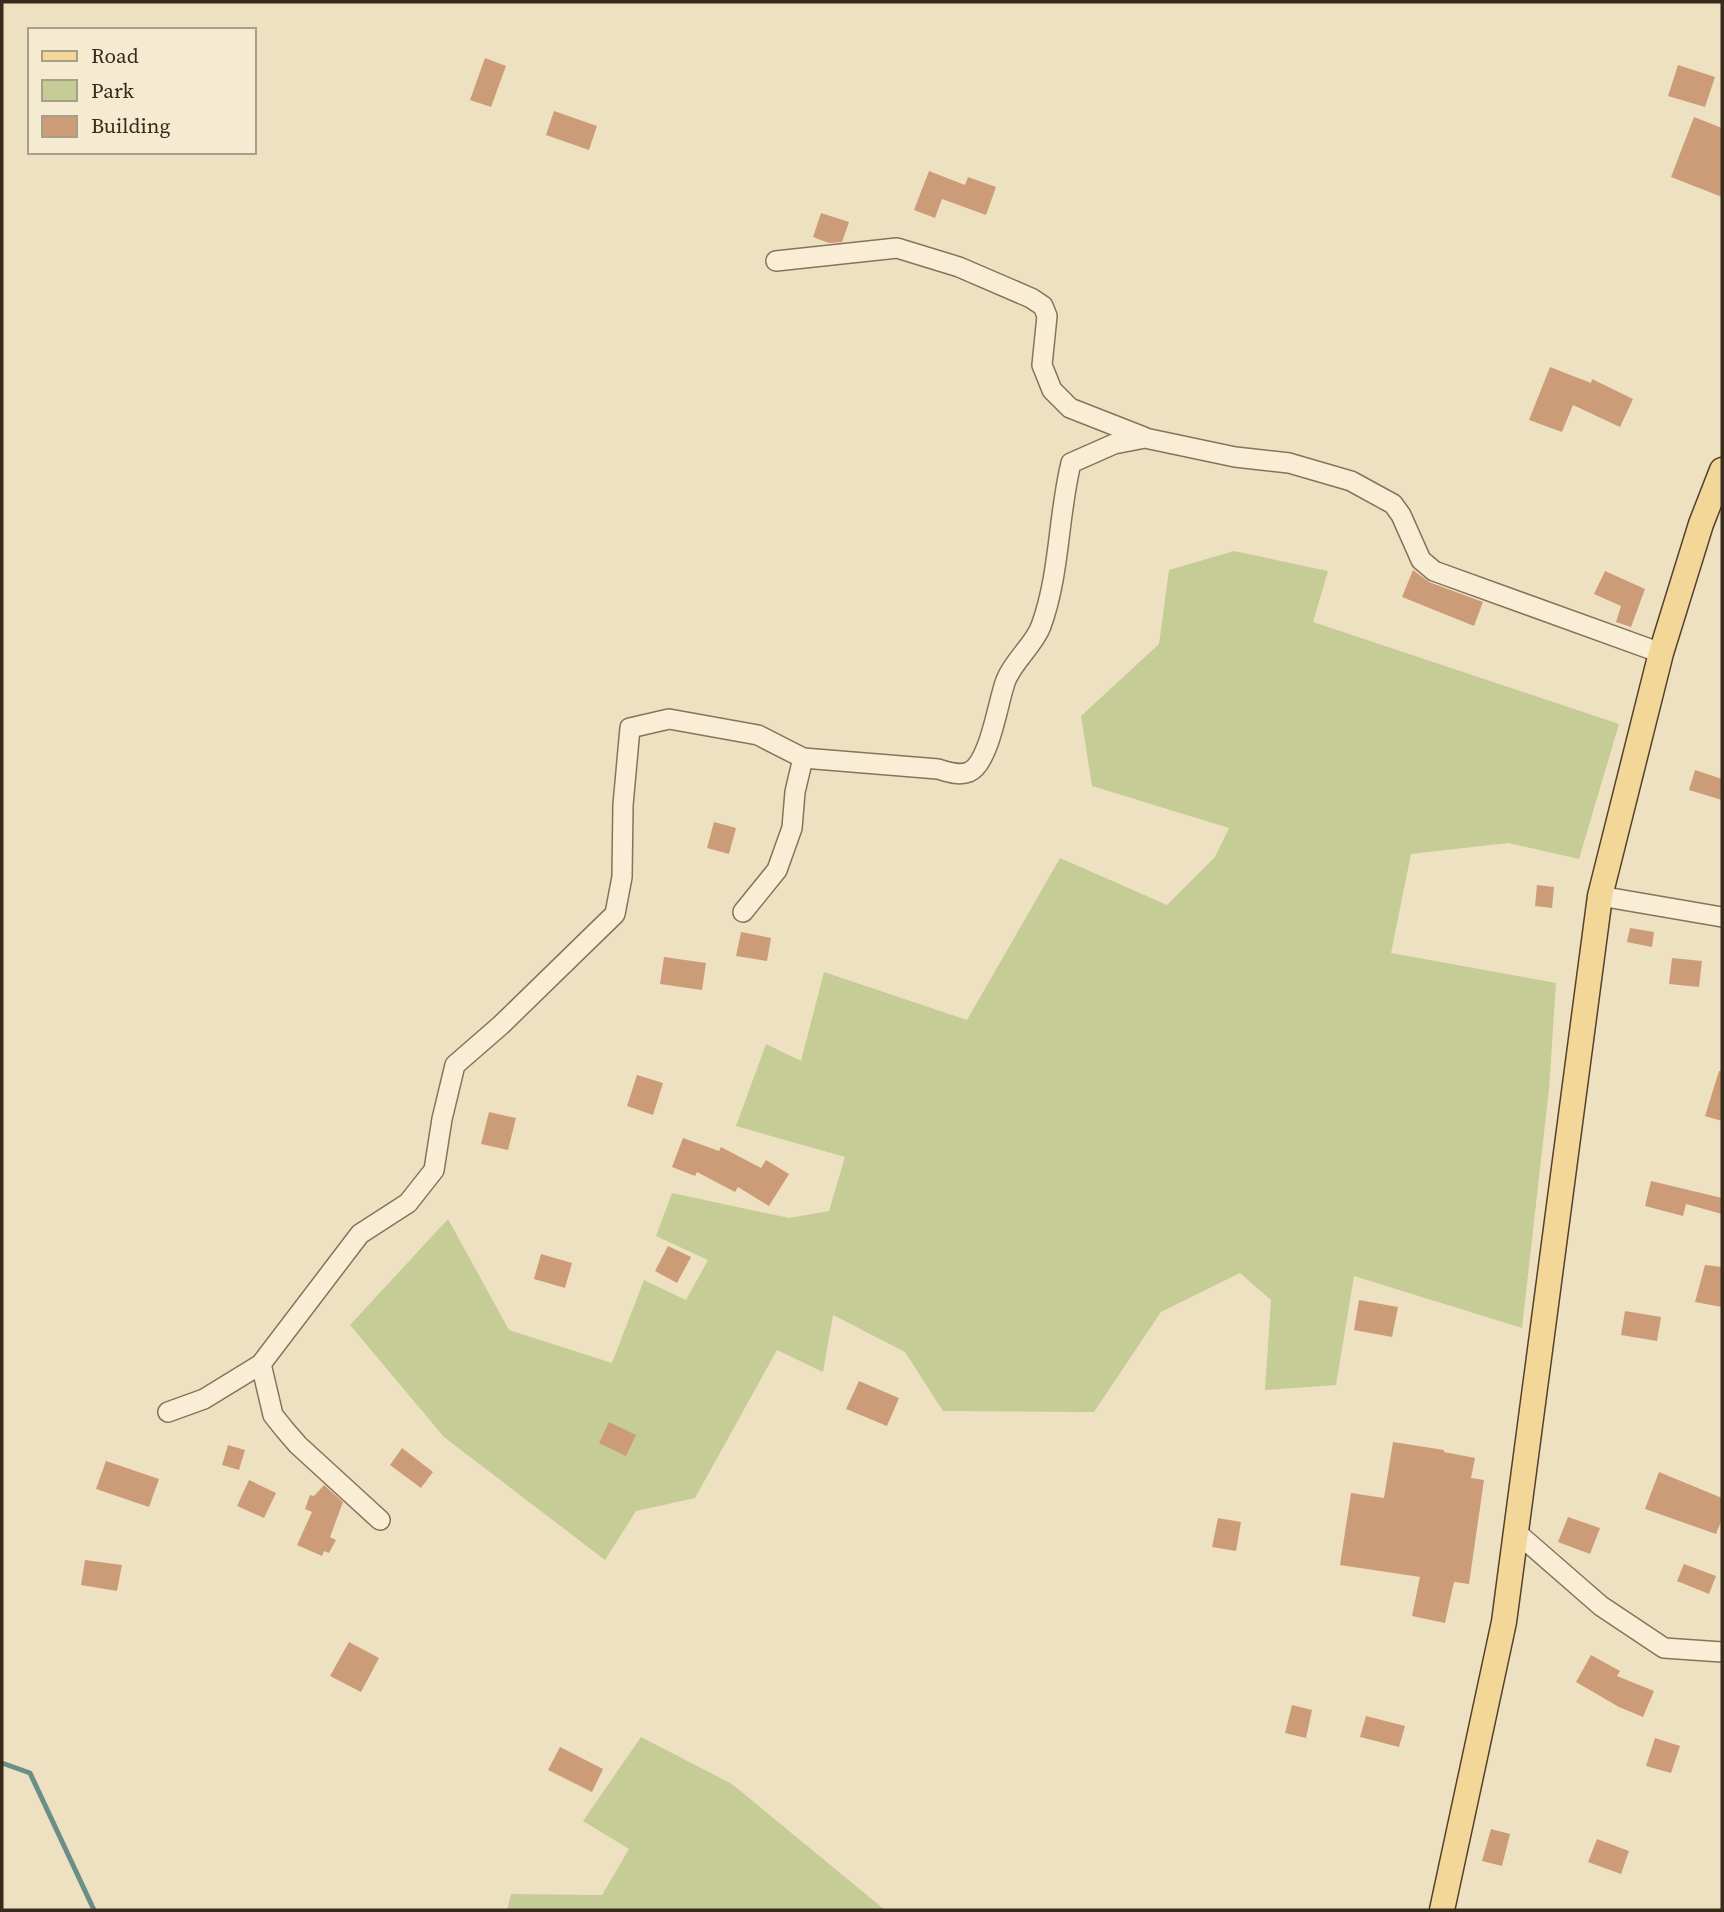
<svg xmlns="http://www.w3.org/2000/svg" width="1724" height="1912" font-family="'Source Serif 4',serif">
<rect width="100%" height="100%" fill="#eee1c2"/>
<!-- green -->
<g fill="#c5cc96">
<path d="M1234,551L1328,571L1313,622L1619,724L1579,859L1508,843L1411,854L1391,953L1556,983L1549,1089L1522,1328L1354,1276L1336,1385L1265,1390L1271,1300L1240,1273L1161,1312L1094,1412L943,1411L905,1352L833,1315L823,1372L777,1350L695,1498L636,1511L605,1560L444,1437L350,1325L448,1219L509,1330L612,1363L644,1280L686,1300L708,1260L656,1236L672,1193L789,1218L829,1211L845,1157L736,1126L766,1044L801,1061L824,972L967,1020L1060,858L1167,905L1215,857L1229,828L1092,786L1081,716L1159,644L1169,570Z"/>
<path d="M641,1737L732,1784L885,1910H507L511,1894L602,1895L629,1849L583,1821Z"/>
</g>
<g fill="none" stroke-linecap="round" stroke-linejoin="round">
<!-- stream -->
<path stroke="#6b8f86" stroke-width="5" d="M2,1763L30,1773L94,1910"/>
</g>
<!-- building -->
<g fill="#cc9c78">
<path d="M485,58L506,66L491,107L470,100Z"/>
<path d="M1678,65L1715,77L1705,107L1668,96Z"/>
<path d="M554,111L597,126L589,150L546,135Z"/>
<path d="M1694,117L1722,128V197L1671,177Z"/>
<path d="M929,171L965,185L968,177L996,187L986,215L942,199L935,218L914,210Z"/>
<path d="M821,213L849,222L842,242L829,243L813,237Z"/>
<path d="M1550,367L1591,383L1592,379L1633,399L1620,427L1573,405L1562,432L1529,420Z"/>
<path d="M1413,570L1429,582L1483,602L1474,626L1402,597Z"/>
<path d="M1605,571L1645,589L1631,627L1616,622L1621,606L1594,594Z"/>
<path d="M1695,770L1722,779V800L1689,790Z"/>
<path d="M714,822L736,828L729,854L707,848Z"/>
<path d="M1537,885L1554,887L1552,908L1535,906Z"/>
<path d="M1630,928L1654,932L1652,947L1627,942Z"/>
<path d="M741,932L771,938L767,961L736,956Z"/>
<path d="M664,957L706,963L702,990L660,984Z"/>
<path d="M1672,958L1702,961L1699,987L1669,984Z"/>
<path d="M1719,1071H1722V1121L1705,1116Z"/>
<path d="M637,1075L663,1083L653,1115L627,1106Z"/>
<path d="M489,1112L516,1118L508,1150L481,1144Z"/>
<path d="M683,1138L719,1151L721,1147L761,1168L766,1160L789,1174L769,1206L738,1187L735,1192L697,1172L695,1176L672,1167Z"/>
<path d="M1651,1181L1722,1198V1214L1686,1204L1683,1216L1645,1206Z"/>
<path d="M668,1246L691,1257L677,1283L655,1271Z"/>
<path d="M541,1254L572,1263L565,1288L534,1279Z"/>
<path d="M1705,1265L1722,1267V1307L1695,1302Z"/>
<path d="M1359,1300L1398,1307L1392,1337L1354,1330Z"/>
<path d="M1625,1311L1661,1317L1657,1341L1621,1335Z"/>
<path d="M859,1381L899,1398L887,1426L846,1409Z"/>
<path d="M609,1422L636,1435L626,1456L599,1443Z"/>
<path d="M1393,1442L1444,1450V1452L1475,1458L1471,1478L1484,1480L1469,1584L1454,1582L1445,1623L1412,1616L1420,1577L1340,1565L1351,1493L1384,1498Z"/>
<path d="M228,1445L245,1450L239,1470L222,1465Z"/>
<path d="M402,1448L433,1472L421,1488L390,1465Z"/>
<path d="M106,1461L159,1479L149,1507L96,1489Z"/>
<path d="M1659,1472L1722,1498V1519L1716,1534L1645,1509Z"/>
<path d="M249,1480L276,1493L264,1518L237,1506Z"/>
<path d="M324,1485L343,1502L330,1537L336,1540L329,1553L324,1551L322,1556L297,1545L312,1512L305,1509L310,1495L314,1496Z"/>
<path d="M1568,1517L1600,1528L1590,1554L1558,1542Z"/>
<path d="M1218,1518L1241,1522L1236,1551L1212,1547Z"/>
<path d="M85,1560L122,1565L117,1591L81,1585Z"/>
<path d="M1684,1564L1716,1576L1709,1594L1677,1581Z"/>
<path d="M349,1642L379,1658L361,1692L330,1676Z"/>
<path d="M1591,1655L1620,1671L1617,1676L1654,1691L1643,1717L1619,1707L1576,1682Z"/>
<path d="M1292,1705L1312,1710L1306,1738L1285,1733Z"/>
<path d="M1366,1716L1405,1726L1399,1747L1360,1737Z"/>
<path d="M1655,1738L1680,1746L1671,1773L1646,1766Z"/>
<path d="M560,1747L603,1769L592,1792L548,1770Z"/>
<path d="M1491,1829L1510,1834L1502,1866L1482,1861Z"/>
<path d="M1597,1839L1629,1851L1621,1874L1588,1862Z"/>
</g>
<g fill="none" stroke-linecap="round" stroke-linejoin="round">
<defs>
<g id="minor">
<path d="M776,261L897,248L959,267L1031,298L1043,306L1047,316L1042,365L1052,390L1070,408L1144,437"/>
<path d="M1600,896L1722,917"/>
<path d="M743,912L777,870L792,828L795,792L803,758L938,769C948,772 959,776 969,772C990,763 998,700 1006,680C1014,660 1034,645 1041,626C1060,574 1058,516 1071,463L1114,444L1145,438L1235,457L1289,463L1351,481L1393,504L1401,515L1421,560L1434,571L1661,653"/>
<path d="M261,1364L273,1415L285,1430L298,1445L380,1520"/>
<path d="M168,1412L204,1399L261,1364L360,1234L408,1203L434,1170L442,1119L455,1065L501,1025L615,914L622,877L623,805L630,728L669,719L758,735L803,758"/>
<path d="M1516,1532L1601,1606L1664,1648L1722,1652"/>
</g>
<path id="major" d="M1442,1910L1504,1622L1600,896L1661,653L1701,524L1722,470"/>
</defs>
<!-- minor casing -->
<use href="#minor" stroke="#887259" stroke-width="22"/>
<!-- major casing -->
<use href="#major" stroke="#55402d" stroke-width="27"/>
<!-- minor -->
<use href="#minor" stroke="#f9eed5" stroke-width="19"/>
<!-- major -->
<use href="#major" stroke="#f2d799" stroke-width="24"/>
</g>
<!-- border -->
<rect width="1724" height="1912" fill="none" stroke="#382a1d" stroke-width="7"/>
<!-- legend -->
<rect x="28" y="28" width="228" height="126" fill="#f5ebd1" stroke="#a99e89" stroke-width="2"/>
<rect x="42" y="51" width="35" height="10" fill="#f2d799" stroke="#a99e89" stroke-width="2"/>
<text x="91" y="63" font-size="21" fill="#382a1d">Road</text>
<rect x="42" y="80" width="35" height="21" fill="#c5cc96" stroke="#a99e89" stroke-width="2"/>
<text x="91" y="98" font-size="21" fill="#382a1d">Park</text>
<rect x="42" y="116" width="35" height="21" fill="#cc9c78" stroke="#a99e89" stroke-width="2"/>
<text x="91" y="133" font-size="21" fill="#382a1d">Building</text>
</svg>
